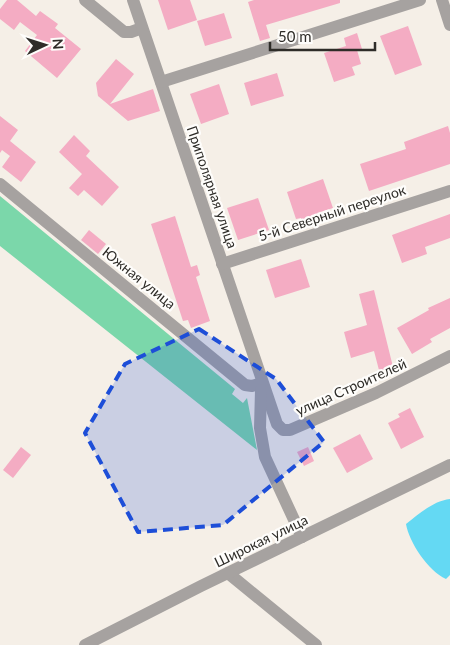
<svg xmlns="http://www.w3.org/2000/svg" width="450" height="645" font-family="Lato,sans-serif">
<rect width="100%" height="100%" fill="#f5efe7"/>
<!-- green -->
<path fill="#7bd7aa" d="M0,196L235,389L232,394L243,403L247,398L257,450L0,246Z"/>
<!-- water -->
<path fill="#64d9f3" d="M450,499V575L446,579C428,571 409,542 406,524C419,514 433,501 450,499Z"/>
<!-- building -->
<g fill="#f4acc3">
<path d="M7,0H17L36,16L40,11L58,24L55,28L81,49L57,78L25,51L37,35L20,22L14,30L0,19V9Z"/>
<path d="M158,0H190L197,20L168,30Z"/>
<path d="M254,0H340V3L266,25L270,38L260,41L248,2Z"/>
<path d="M224,13L232,38L205,46L197,21Z"/>
<path d="M408,26L422,65L395,75L380,36Z"/>
<path d="M357,33L362,49L357,50L361,64L352,67L355,75L334,82L324,53L346,46L344,38Z"/>
<path d="M116,59L134,74L110,104L153,89L160,111L128,121L98,96L96,83Z"/>
<path d="M277,73L284,96L251,106L244,83Z"/>
<path d="M219,84L229,114L201,124L190,94Z"/>
<path d="M0,116L18,130L10,141L36,162L21,182L2,167L10,156L2,150L0,153Z"/>
<path d="M448,126L450,133V164L369,191L360,164L406,149L404,142Z"/>
<path d="M74,135L90,151L86,156L119,187L102,206L84,190L78,196L69,188L82,174L59,152Z"/>
<path d="M323,179L333,208L317,213L320,220L303,226L301,218L296,219L287,192Z"/>
<path d="M258,198L269,230L238,240L227,208Z"/>
<path d="M450,214V238L425,247L427,254L402,263L392,235Z"/>
<path d="M175,216L191,267L197,265L200,275L196,277L210,321L191,328L188,320L183,321L151,224Z"/>
<path d="M89,230L106,244L98,254L81,240Z"/>
<path d="M301,259L310,287L275,298L266,270Z"/>
<path d="M374,290L394,371L380,374L374,351L351,358L344,332L367,325L359,294Z"/>
<path d="M450,298V328L430,339L432,342L412,354L397,328L429,310L428,308Z"/>
<path d="M410,408L424,437L401,449L388,423L400,417L398,414Z"/>
<path d="M360,434L373,459L347,473L333,448Z"/>
<path d="M21,447L31,455L13,478L3,470Z"/>
<path d="M308,447L314,461L304,466L297,452Z"/>
</g>
<g fill="none" stroke-linecap="round" stroke-linejoin="round">
<!-- minor -->
<g stroke="#a6a2a0" stroke-width="12">
<path d="M85,0L124,32H131L142,28"/>
<path d="M133,0L277,424L283,430H290L376,393L450,356"/>
<path d="M442,0L450,25"/>
<path d="M161,82L420,0"/>
<path d="M0,184L245,385L252,386L262,383"/>
<path d="M222,264L450,191"/>
<path d="M261,390L260,428L265,457L302,537"/>
<path d="M228,573L316,645"/>
<path d="M85,645L201,586L450,465"/>
</g>
</g>
<!-- marked area -->
<path fill="#1d4ed8" fill-opacity="0.2" stroke="#1d4ed8" stroke-width="4" stroke-dasharray="10 6" stroke-linejoin="round" d="M199,329L276,379L324,442L223,525L138,532L85,433L125,364Z"/>
<g text-anchor="middle" stroke-width="4.5" stroke-linejoin="round" paint-order="stroke">
<!-- street labels -->
<g font-size="14" fill="#2e2c28" stroke="#fefdfb">
<text transform="translate(212 187) rotate(71)" y="5">Приполярная улица</text>
<text transform="translate(332 213) rotate(-18)" y="5">5-й Северный переулок</text>
<text transform="translate(139 278) rotate(39)" y="5">Южная улица</text>
<text transform="translate(351 387) rotate(-24)" y="5">улица Строителей</text>
<text transform="translate(261 541) rotate(-26)" y="5">Широкая улица</text>
</g>
</g>
<!-- north arrow -->
<g transform="translate(45 45) rotate(86)" stroke="#fefdfb" stroke-width="4" paint-order="stroke">
<path d="M0-4L9 19L0 12L-9 19Z" fill="#2e2c28"/>
<text y="-8" font-size="14" font-weight="bold" text-anchor="middle" fill="#2e2c28">N</text>
</g>
<!-- scale -->
<path d="M270 42v8h105v-8" fill="none" stroke="#2e2c28" stroke-width="2.5"/>
<text x="278" y="42" font-size="15" fill="#2e2c28" stroke="#fefdfb" stroke-width="4" paint-order="stroke">50 m</text>
</svg>
